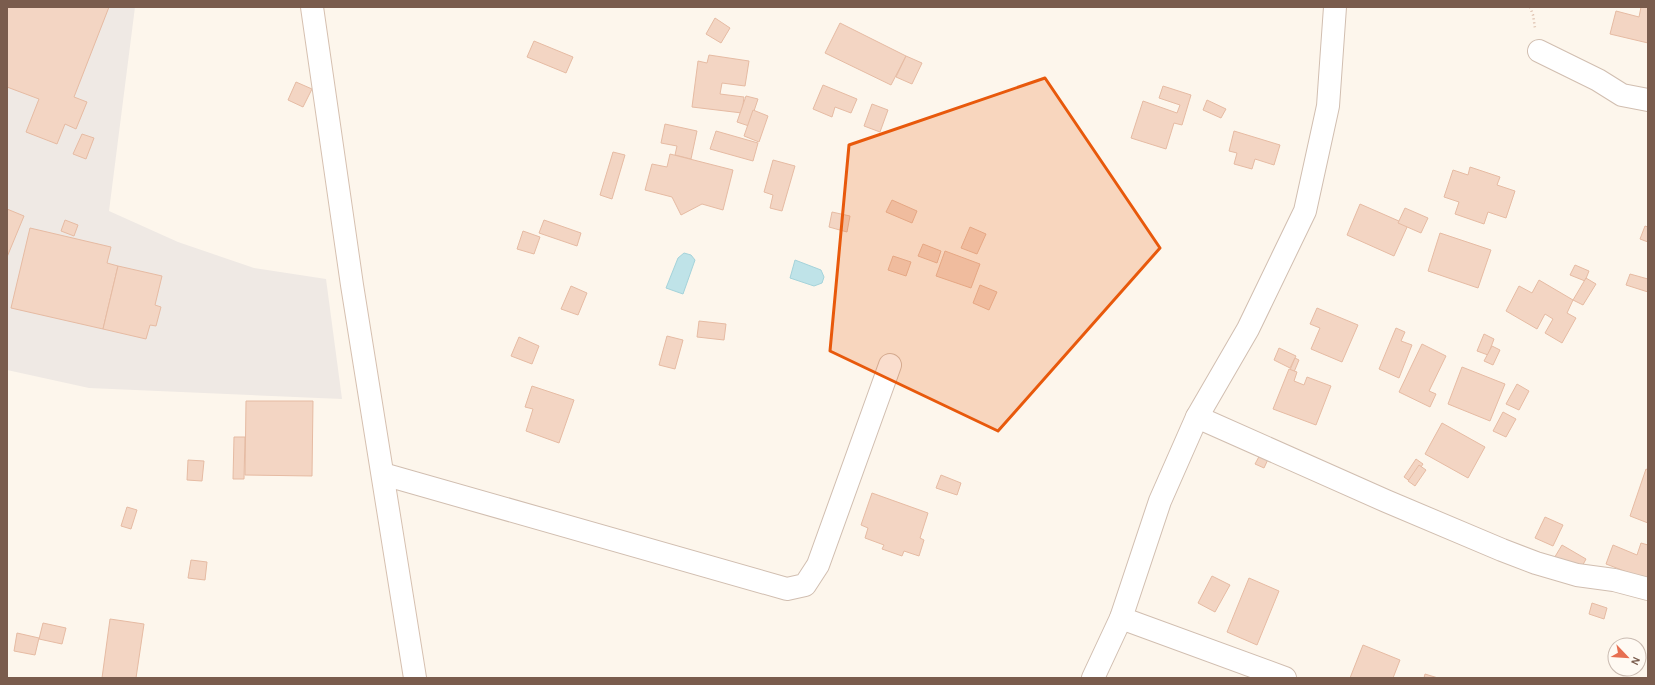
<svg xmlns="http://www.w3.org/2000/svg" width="1655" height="685" font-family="'Alegreya Sans',sans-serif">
<rect width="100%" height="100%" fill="#fdf6ec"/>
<!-- industrial -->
<path fill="#efe9e4" d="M7,7H135L109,211L178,242L254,268L326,279L342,399L89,388L7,370Z"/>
<!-- water -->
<g fill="#bfe3e8" stroke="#a5d3da">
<path d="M684,253L691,255L695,260L683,294L666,288L678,258Z"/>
<path d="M795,260L821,270L824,277L822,283L814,286L790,278Z"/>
</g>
<!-- building -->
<g fill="#f3d5c3" stroke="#e6bba3">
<path d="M7,7H109L74,97L87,102L76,129L65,124L57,144L26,132L39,99L7,87Z"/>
<path d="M1641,7H1648V43L1610,34L1616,11L1639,17Z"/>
<path d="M715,18L730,28L721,43L706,34Z"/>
<path d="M840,23L906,56L891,85L825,53Z"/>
<path d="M534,41L573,57L566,73L527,57Z"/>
<path d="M709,55L749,61L745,86L722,83L720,94L744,97L742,113L692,107L698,61L707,63Z"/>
<path d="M906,56L922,63L912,84L896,77Z"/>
<path d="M296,82L312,89L303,107L288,100Z"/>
<path d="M823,85L857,99L851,113L835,107L832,117L813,109Z"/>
<path d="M1163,86L1191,95L1182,125L1174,123L1166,149L1131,138L1143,101L1177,113L1180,105L1159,98Z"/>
<path d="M746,96L758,99L749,126L737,122Z"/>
<path d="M1207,100L1226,109L1221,118L1203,110Z"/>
<path d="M872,104L888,110L880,132L864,126Z"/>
<path d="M753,110L768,116L759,142L744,136Z"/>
<path d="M665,124L697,131L691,159L675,155L677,146L661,143Z"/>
<path d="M716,131L758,143L753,161L710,149Z"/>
<path d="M1234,131L1280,145L1274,165L1255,159L1252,169L1234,164L1237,153L1229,151Z"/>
<path d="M82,134L94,138L86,159L73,154Z"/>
<path d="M613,152L625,155L612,199L600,195Z"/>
<path d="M670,154L733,170L723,210L702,204L681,215L672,197L645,190L652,164L667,167Z"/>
<path d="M773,160L795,166L782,211L770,208L773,195L764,192Z"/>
<path d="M1470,167L1500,177L1497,185L1515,191L1506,218L1488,212L1484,224L1455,214L1459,202L1444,197L1453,170L1468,175Z"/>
<path d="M892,200L917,211L912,223L886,212Z"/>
<path d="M1360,204L1408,225L1394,256L1347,235Z"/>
<path d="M1405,208L1428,218L1421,233L1398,223Z"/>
<path d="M7,209L24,216L7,257Z"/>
<path d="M832,212L850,216L847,232L829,227Z"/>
<path d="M65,220L78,225L74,236L61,231Z"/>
<path d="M544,220L581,233L577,246L539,233Z"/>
<path d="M1645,226L1648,227V242L1640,239Z"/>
<path d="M970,227L986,234L977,254L961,248Z"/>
<path d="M30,228L111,247L107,263L118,266L103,329L11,308Z"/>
<path d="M523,231L540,237L534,254L517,249Z"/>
<path d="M1440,233L1491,250L1478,288L1428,271Z"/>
<path d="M923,244L941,251L937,263L918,256Z"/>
<path d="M945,251L980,264L971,288L936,276Z"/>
<path d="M893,256L911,262L906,276L888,270Z"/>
<path d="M1575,265L1589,271L1585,281L1570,275Z"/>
<path d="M118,266L162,276L155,305L161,307L156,326L150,325L146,339L103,329Z"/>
<path d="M1630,274L1648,279V292L1626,285Z"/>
<path d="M1586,278L1596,284L1583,305L1573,300Z"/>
<path d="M1539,280L1573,300L1567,313L1576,318L1562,343L1545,333L1553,319L1545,314L1537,329L1506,311L1519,286L1532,293Z"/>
<path d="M980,285L997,292L989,310L973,303Z"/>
<path d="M571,286L587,293L578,315L561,309Z"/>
<path d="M1317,308L1358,325L1342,362L1311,349L1320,328L1310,324Z"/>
<path d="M699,321L726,324L724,340L697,337Z"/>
<path d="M1396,328L1405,332L1401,341L1412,345L1399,378L1379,369Z"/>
<path d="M1484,334L1494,339L1488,355L1477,351Z"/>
<path d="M667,336L683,340L675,369L659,365Z"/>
<path d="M519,337L539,346L532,364L511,356Z"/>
<path d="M1422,344L1446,356L1429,391L1436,394L1430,407L1399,392Z"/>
<path d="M1492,346L1500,350L1493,365L1484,361Z"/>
<path d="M1279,348L1296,356L1290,368L1274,360Z"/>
<path d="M1295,358L1299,360L1294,372L1290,370Z"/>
<path d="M1462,367L1505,384L1490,421L1448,404Z"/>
<path d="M1289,369L1297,372L1294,381L1304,385L1307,377L1331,386L1316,425L1273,409Z"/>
<path d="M1517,384L1529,391L1519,410L1506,404Z"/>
<path d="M532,386L574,400L559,443L526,431L533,409L525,407Z"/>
<path d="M246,401H313L312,476L245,475Z"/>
<path d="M1503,412L1516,419L1506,437L1493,431Z"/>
<path d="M1442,423L1485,447L1468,478L1425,454Z"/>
<path d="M234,437H245L244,479H233Z"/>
<path d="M1262,451L1270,455L1264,468L1255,464Z"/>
<path d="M1416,459L1423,464L1411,482L1404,477Z"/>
<path d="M188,460L204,461L202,481L187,480Z"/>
<path d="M1419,465L1426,470L1415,486L1408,481Z"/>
<path d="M1646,469L1648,470V523L1630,516Z"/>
<path d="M941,475L961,483L957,495L936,488Z"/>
<path d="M872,493L928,513L920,538L924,540L919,556L904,551L902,556L882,549L884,545L865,538L868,528L861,525Z"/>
<path d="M127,507L137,510L131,529L121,526Z"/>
<path d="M1545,517L1563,525L1553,546L1535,538Z"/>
<path d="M1641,543L1648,545V580L1606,564L1613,545L1637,555Z"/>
<path d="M1562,545L1586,559L1578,574L1553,560Z"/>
<path d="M191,560L207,562L205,580L188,578Z"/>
<path d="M1212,576L1230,585L1215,612L1198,603Z"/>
<path d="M1249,578L1279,591L1257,645L1227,632Z"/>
<path d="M1592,603L1607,608L1604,619L1589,614Z"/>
<path d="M110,619L144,624L136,678H102Z"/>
<path d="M43,623L66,628L62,644L39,639Z"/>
<path d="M17,633L39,638L35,655L14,651Z"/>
<path d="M1363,645L1400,660L1393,678H1350Z"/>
<path d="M1425,674L1438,678H1424Z"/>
</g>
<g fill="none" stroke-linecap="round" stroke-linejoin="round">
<defs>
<g id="street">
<path d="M1539,51L1598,80L1622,95L1648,100"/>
<path d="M1197,417L1386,501L1502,550L1536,563L1577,575L1614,580L1648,589"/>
<path d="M383,474L787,589L805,585L818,565L890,365"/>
<path d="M1121,618L1285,678"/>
<path d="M1093,678L1121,618L1160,501L1197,417L1248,329L1305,211L1328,106L1335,7"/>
</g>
<path id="secondary" d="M312,7L352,285L415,678"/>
</defs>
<!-- street casing -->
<use href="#street" stroke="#d1beb0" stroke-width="24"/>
<!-- secondary casing -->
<use href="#secondary" stroke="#d6c0b0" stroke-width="24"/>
<!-- path -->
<path stroke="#d9b8a5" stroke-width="2.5" stroke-dasharray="1 3" stroke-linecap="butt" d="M1530,7L1533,15L1535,28"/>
<!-- street -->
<use href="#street" stroke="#fff" stroke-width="22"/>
<!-- secondary -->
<use href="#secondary" stroke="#fff" stroke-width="22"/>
</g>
<!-- marked area -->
<path fill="#e8590c" fill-opacity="0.2" stroke="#e8590c" stroke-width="3" stroke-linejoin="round" d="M1045,78L1160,248L998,431L830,351L849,145Z"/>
<!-- border -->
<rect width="1655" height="685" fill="none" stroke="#7a5c4d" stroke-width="16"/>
<!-- north arrow -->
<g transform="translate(1627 657) rotate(115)"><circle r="19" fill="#fffaf3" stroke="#cabbb1"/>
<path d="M0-3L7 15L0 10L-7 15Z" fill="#e76f51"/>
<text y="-6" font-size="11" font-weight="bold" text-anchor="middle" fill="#7a5c4d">N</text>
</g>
</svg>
